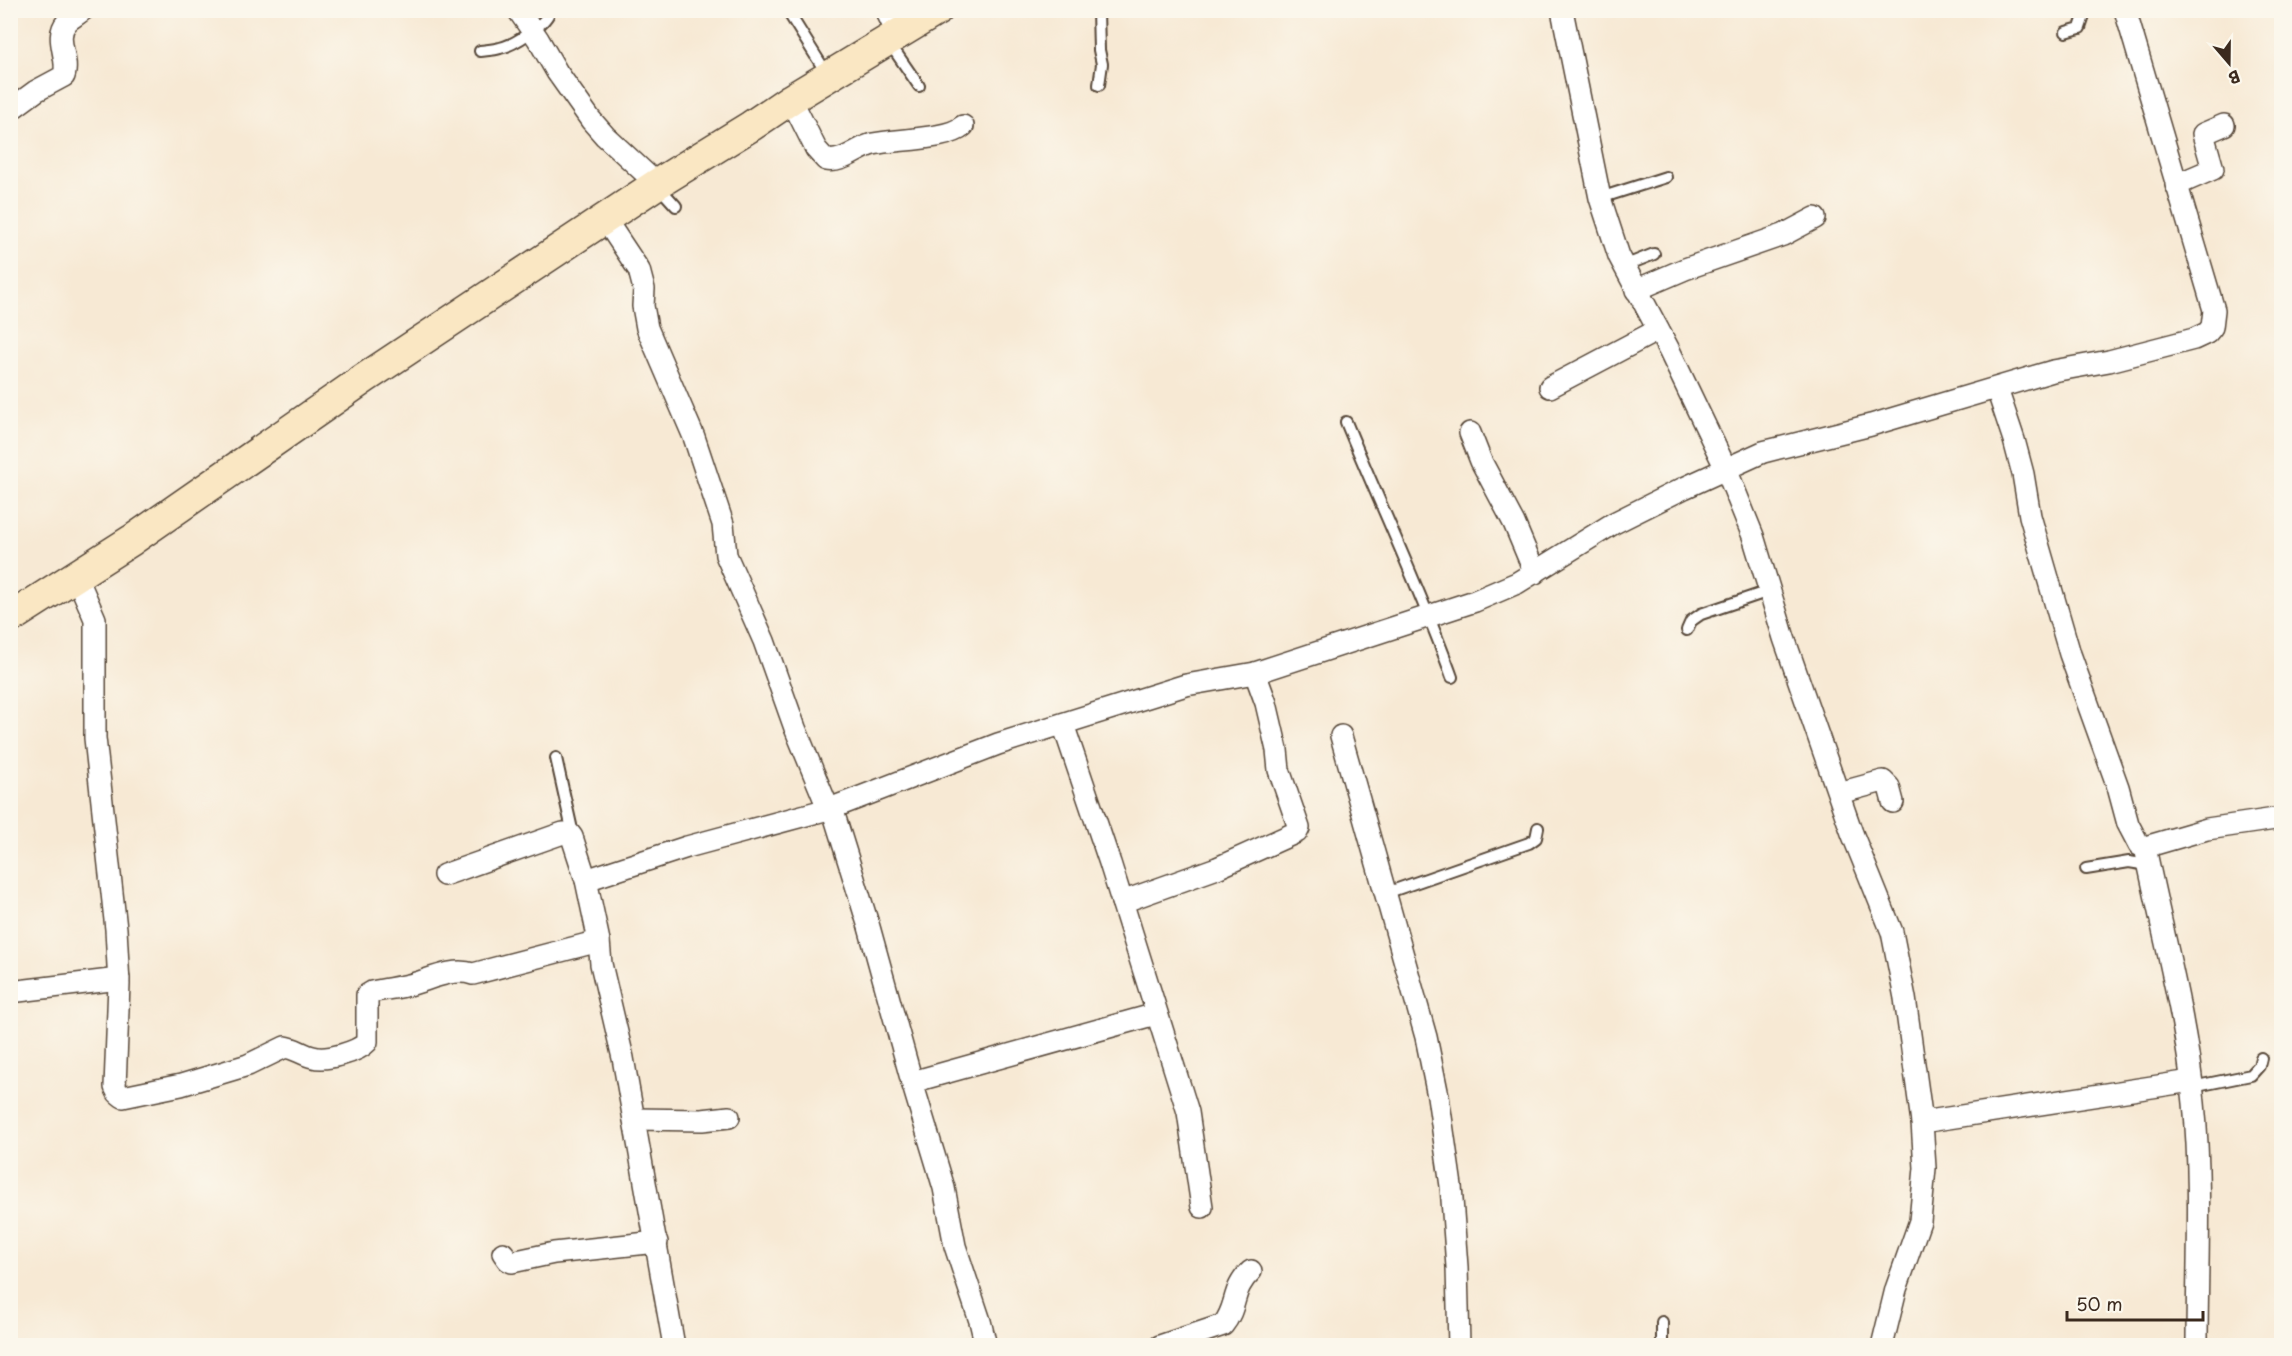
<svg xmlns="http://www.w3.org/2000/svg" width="2292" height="1356" font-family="'Playpen Sans',sans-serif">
<rect width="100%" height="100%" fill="#fbf7ec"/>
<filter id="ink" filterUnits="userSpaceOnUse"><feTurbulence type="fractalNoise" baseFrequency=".0167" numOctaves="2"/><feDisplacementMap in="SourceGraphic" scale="12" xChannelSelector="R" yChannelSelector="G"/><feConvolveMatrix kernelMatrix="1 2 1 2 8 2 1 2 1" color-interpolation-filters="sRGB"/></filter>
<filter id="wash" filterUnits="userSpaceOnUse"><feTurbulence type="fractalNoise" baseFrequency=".008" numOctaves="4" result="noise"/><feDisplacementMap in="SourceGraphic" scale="24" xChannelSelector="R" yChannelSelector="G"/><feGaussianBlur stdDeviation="1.35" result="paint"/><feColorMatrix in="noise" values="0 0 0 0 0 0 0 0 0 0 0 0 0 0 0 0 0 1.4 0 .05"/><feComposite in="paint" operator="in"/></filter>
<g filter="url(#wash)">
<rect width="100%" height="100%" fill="#f7e9d4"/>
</g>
<g filter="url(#ink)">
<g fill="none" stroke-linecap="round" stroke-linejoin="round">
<defs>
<g id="lane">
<path d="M787,10L827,74"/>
<path d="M1098,10L1099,50L1102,64L1099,85"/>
<path d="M2066,32L2080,28L2086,10"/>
<path d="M888,41L919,86"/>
<path d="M480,51C487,50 494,50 500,48C514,45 547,24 550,10"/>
<path d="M658,186L676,206"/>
<path d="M1600,198L1666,177"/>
<path d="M1624,266L1654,254"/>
<path d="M1346,422C1381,507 1421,591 1452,677"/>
<path d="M1687,630L1691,621L1701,614L1769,591"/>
<path d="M556,758L571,825L569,833"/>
<path d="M2086,869L2129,862L2148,865"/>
<path d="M1386,893L1529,843L1536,838L1538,828"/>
<path d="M2192,1087L2251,1075L2259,1066L2261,1058"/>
<path d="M1662,1322V1346"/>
</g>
<g id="street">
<path d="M518,10L538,39L557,72L591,120L605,136L657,184"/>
<path d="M886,10L898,35"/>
<path d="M1562,10L1600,198L1619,256L1669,350L1726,469L1753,536L1784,638L1852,833L1892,932L1905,998L1922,1122L1925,1168L1920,1221L1896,1289L1882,1346"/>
<path d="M791,99L816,149L826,160C844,163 857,148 873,144C896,139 948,140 963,126"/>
<path d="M10,110L36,91L64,76C70,58 53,38 67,22C71,18 78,14 83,10"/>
<path d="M2176,185L2213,169L2203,134L2224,125"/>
<path d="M605,219L639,270L644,289L643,306L647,328L694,437L723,524L726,555L764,641L795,728L828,808"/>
<path d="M1636,290L1685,269L1783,235L1815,218"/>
<path d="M1550,387L1658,330"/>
<path d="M1997,389L2014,440L2023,474L2030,516L2070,654L2118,787L2128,824L2139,845L2145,847C2162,932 2186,1016 2194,1103C2202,1183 2197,1265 2197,1346"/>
<path d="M1470,433L1481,461L1514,523L1535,573"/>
<path d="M76,575L95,619V738L116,929L119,984L115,1087L118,1093L123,1097L181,1085L248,1065L285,1047C295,1048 303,1055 313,1057C326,1061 358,1052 367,1042V995L372,992C384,989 397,988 409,985C429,980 452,967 473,974L599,941"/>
<path d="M1063,724L1110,863L1188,1112L1202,1207"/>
<path d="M1341,736L1426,1037L1438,1096L1451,1186L1457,1267L1459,1346"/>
<path d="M1839,793L1883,781L1889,787L1893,802"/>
<path d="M832,808L869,927L912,1082L944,1188L955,1246L980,1321L986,1346"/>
<path d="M2145,847L2207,829L2282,818"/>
<path d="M444,875L563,833H569L572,837L586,880L599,941L601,964L623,1058L674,1346"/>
<path d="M586,880L687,847L832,808L998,744L1186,685L1255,673L1475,601L1517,583L1614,523L1684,488L1763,452L1871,425L2053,371L2109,361L2194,339L2207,333L2212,327L2214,310L2125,10"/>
<path d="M1122,902L1217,868L1297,832L1299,828L1279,770L1277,750L1266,703L1255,673"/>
<path d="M10,992L119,979"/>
<path d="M912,1082L1156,1014"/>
<path d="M634,1119L702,1120L729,1117"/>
<path d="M1922,1122L2191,1081"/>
<path d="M503,1253L508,1260L512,1262L554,1253L657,1242"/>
<path d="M1160,1346L1223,1325C1238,1307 1231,1289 1251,1271"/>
</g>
<path id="secondary" d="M10,618L132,540L365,378L657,184L751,126L791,99L938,10"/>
</defs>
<!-- lane casing -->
<use href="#lane" stroke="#574739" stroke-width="14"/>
<!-- street casing -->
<use href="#street" stroke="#574739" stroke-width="24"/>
<!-- secondary casing -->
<use href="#secondary" stroke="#574739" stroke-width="33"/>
<!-- lane -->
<use href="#lane" stroke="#fff" stroke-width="10"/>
<!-- street -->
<use href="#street" stroke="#fff" stroke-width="21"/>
<!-- secondary -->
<use href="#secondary" stroke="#fae7c3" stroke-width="30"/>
</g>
</g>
<!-- margin -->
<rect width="2292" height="1356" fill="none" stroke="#fbf7ec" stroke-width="36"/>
<!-- north arrow -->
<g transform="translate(2229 63) rotate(160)" stroke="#fbf7ec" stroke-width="4.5" paint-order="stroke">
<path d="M0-4.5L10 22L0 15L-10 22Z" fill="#3b2a1e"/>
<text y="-9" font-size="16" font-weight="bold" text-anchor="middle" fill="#3b2a1e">B</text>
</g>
<!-- scale -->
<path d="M2067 1311v9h136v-9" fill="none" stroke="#3b2a1e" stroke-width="3"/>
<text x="2076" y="1311" font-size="18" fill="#3b2a1e" stroke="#fbf7ec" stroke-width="4.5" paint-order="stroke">50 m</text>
</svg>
